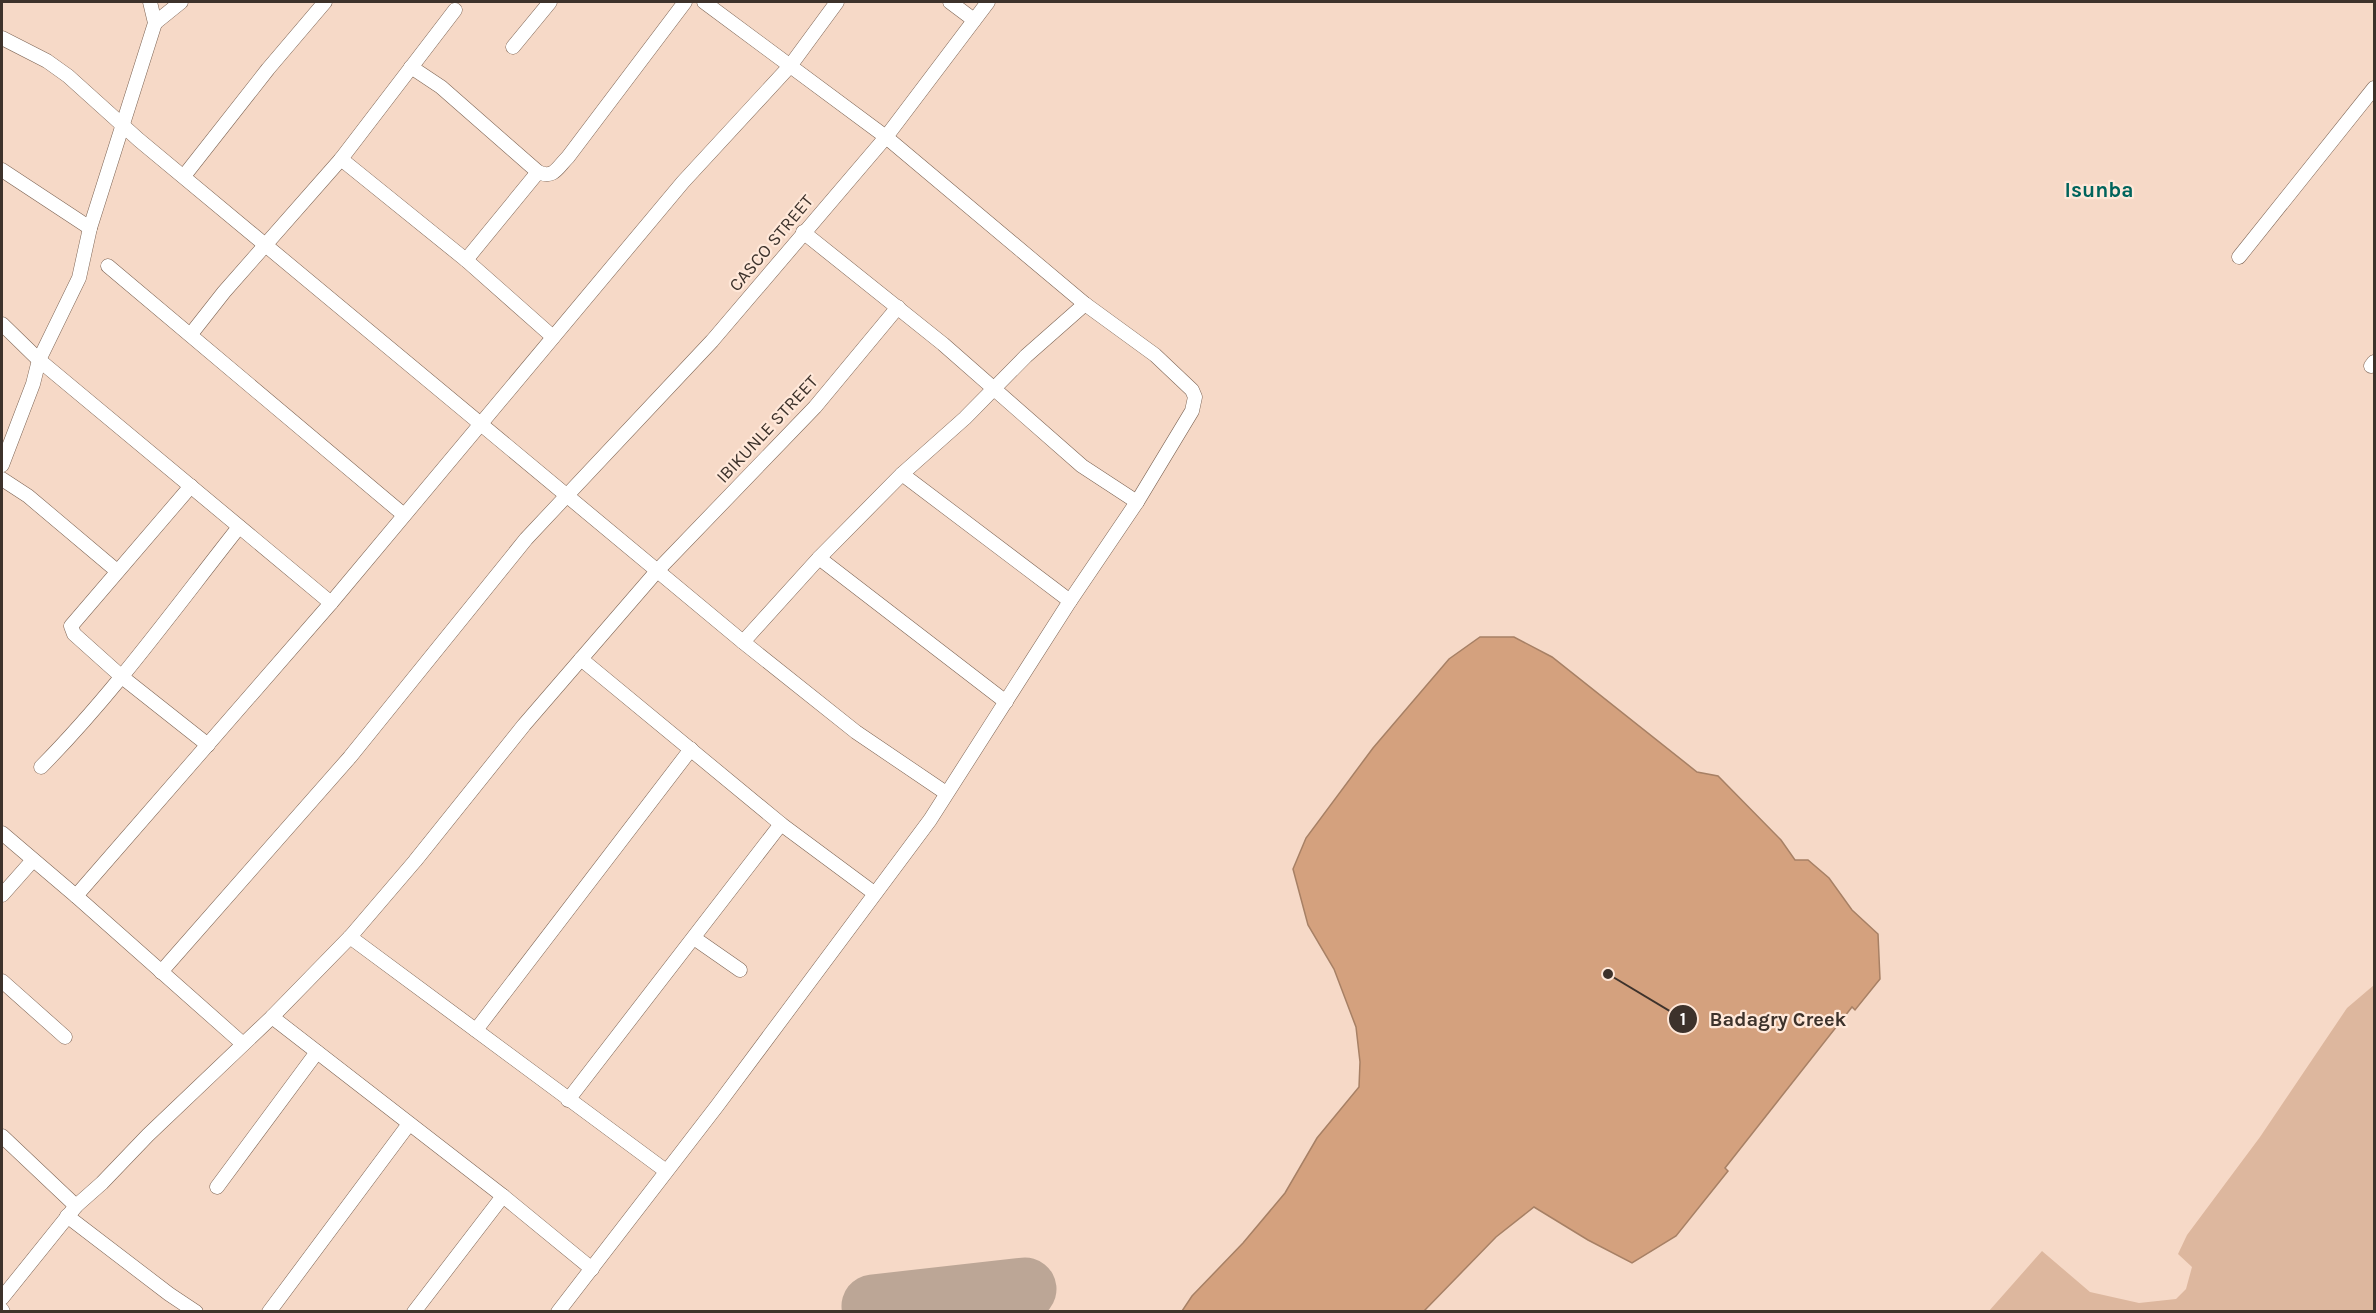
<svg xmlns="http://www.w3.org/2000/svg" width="2376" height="1313" font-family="Karla,sans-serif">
<rect width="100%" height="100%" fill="#f6d9c7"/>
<!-- green -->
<path fill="#ddb79e" d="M2374,985V1311H1989L2042,1251L2090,1292L2139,1303L2176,1299L2186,1289L2192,1267L2178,1254L2187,1235L2260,1137L2347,1008Z"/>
<!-- water -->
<path fill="#d4a17e" stroke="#a78065" stroke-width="1.5" d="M1480,637H1514L1552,657L1697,772L1718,776L1781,840L1795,860H1808L1829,878L1852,910L1878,934L1880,979L1855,1010L1852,1007L1725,1168L1728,1171L1676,1236L1632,1263L1588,1240L1534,1207L1496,1237L1424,1311H1182L1192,1296L1243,1243L1285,1193L1317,1138L1359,1087L1360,1062L1356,1027L1334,969L1308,925L1293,869L1306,838L1373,748L1449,659Z"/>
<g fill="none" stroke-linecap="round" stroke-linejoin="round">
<!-- runway -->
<path stroke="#bca696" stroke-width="63" d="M873,1306L1025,1289"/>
<defs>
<g id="minor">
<path d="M950,2L974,20"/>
<path d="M155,23L181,2"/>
<path d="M2,38L47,61L68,76L139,140L743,642L856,732L946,793"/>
<path d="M513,47L550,2"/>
<path d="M411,67L441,87L538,172"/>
<path d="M341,159L466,260L553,337"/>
<path d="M2,170L90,228"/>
<path d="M184,176L268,69L325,2"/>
<path d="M803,232L943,344L1082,466L1137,502"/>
<path d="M2239,257L2374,88"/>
<path d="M466,260L538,172C554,179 557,168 568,157L685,2"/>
<path d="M108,266L404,515"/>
<path d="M2,324L39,360L331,603"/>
<path d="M191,334L224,292L341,159L455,10"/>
<path d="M2371,366L2374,362"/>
<path d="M2,465L33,384L39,360L79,278L90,228L155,23L150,2"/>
<path d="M902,474L1070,601"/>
<path d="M2,479L28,496L117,571"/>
<path d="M191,486L71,626L74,634L122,677L208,745"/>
<path d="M819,558L1006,702"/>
<path d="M743,642L819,558L902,474L965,418L1026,356L1085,304"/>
<path d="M581,659L781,824L874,893"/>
<path d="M41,767C114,693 175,608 239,527"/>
<path d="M2,833L76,896L243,1044"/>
<path d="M2,895L33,860"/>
<path d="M76,896L331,603L683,182L790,66L837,2"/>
<path d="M350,937L666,1171"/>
<path d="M694,938L740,970"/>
<path d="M161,972L350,757L526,539L712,341L886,137L988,2"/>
<path d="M2,981L65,1037"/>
<path d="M272,1017L503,1196L592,1269"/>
<path d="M476,1030L691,749"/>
<path d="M568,1100L781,824"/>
<path d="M2,1136L76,1206"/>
<path d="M217,1187L317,1052"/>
<path d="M67,1216L169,1294L196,1312"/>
<path d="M2,1298L76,1206L102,1183L148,1135L272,1017L350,937L415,861L524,725L657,571L815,407L898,307"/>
<path d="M2,1310L3,1312"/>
<path d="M269,1312L409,1124"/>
<path d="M414,1312L503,1196"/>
<path d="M558,1312L717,1106L930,820L1070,601L1137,502L1192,411L1195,397L1192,390L1155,355L1085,304L886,137L704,2"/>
</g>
</defs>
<!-- minor casing -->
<use href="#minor" stroke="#7e6555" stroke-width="15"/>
<!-- minor -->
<use href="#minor" stroke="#fff" stroke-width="14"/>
</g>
<g text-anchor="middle" stroke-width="4.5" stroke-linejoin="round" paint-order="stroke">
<!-- street labels -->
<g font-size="18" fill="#3d322b" stroke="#ffe8d9">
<text transform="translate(771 243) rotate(-50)" y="6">CASCO STREET</text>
<text transform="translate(767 429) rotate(-47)" y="6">IBIKUNLE STREET</text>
</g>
<!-- quarter labels -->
<g font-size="21" font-weight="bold" fill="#00645c" stroke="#ffe8d9">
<text x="2099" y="197">Isunba</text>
</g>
</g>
<!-- callouts -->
<path fill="none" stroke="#3d322b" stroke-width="2" d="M1608 974L1683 1019"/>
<g fill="#3d322b" stroke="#ffe8d9" stroke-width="2">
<circle cx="1608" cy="974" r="6"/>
<circle cx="1683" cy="1019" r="15"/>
</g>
<g font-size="18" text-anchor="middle" font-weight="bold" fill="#fff">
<text x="1683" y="1025">1</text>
</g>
<g font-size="20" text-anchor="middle" font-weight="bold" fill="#3d322b" stroke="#ffe8d9" stroke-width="4.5" stroke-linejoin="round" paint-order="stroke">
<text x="1778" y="1026">Badagry Creek</text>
</g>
<!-- border -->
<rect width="2376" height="1313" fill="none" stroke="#3d322b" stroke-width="6"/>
</svg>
